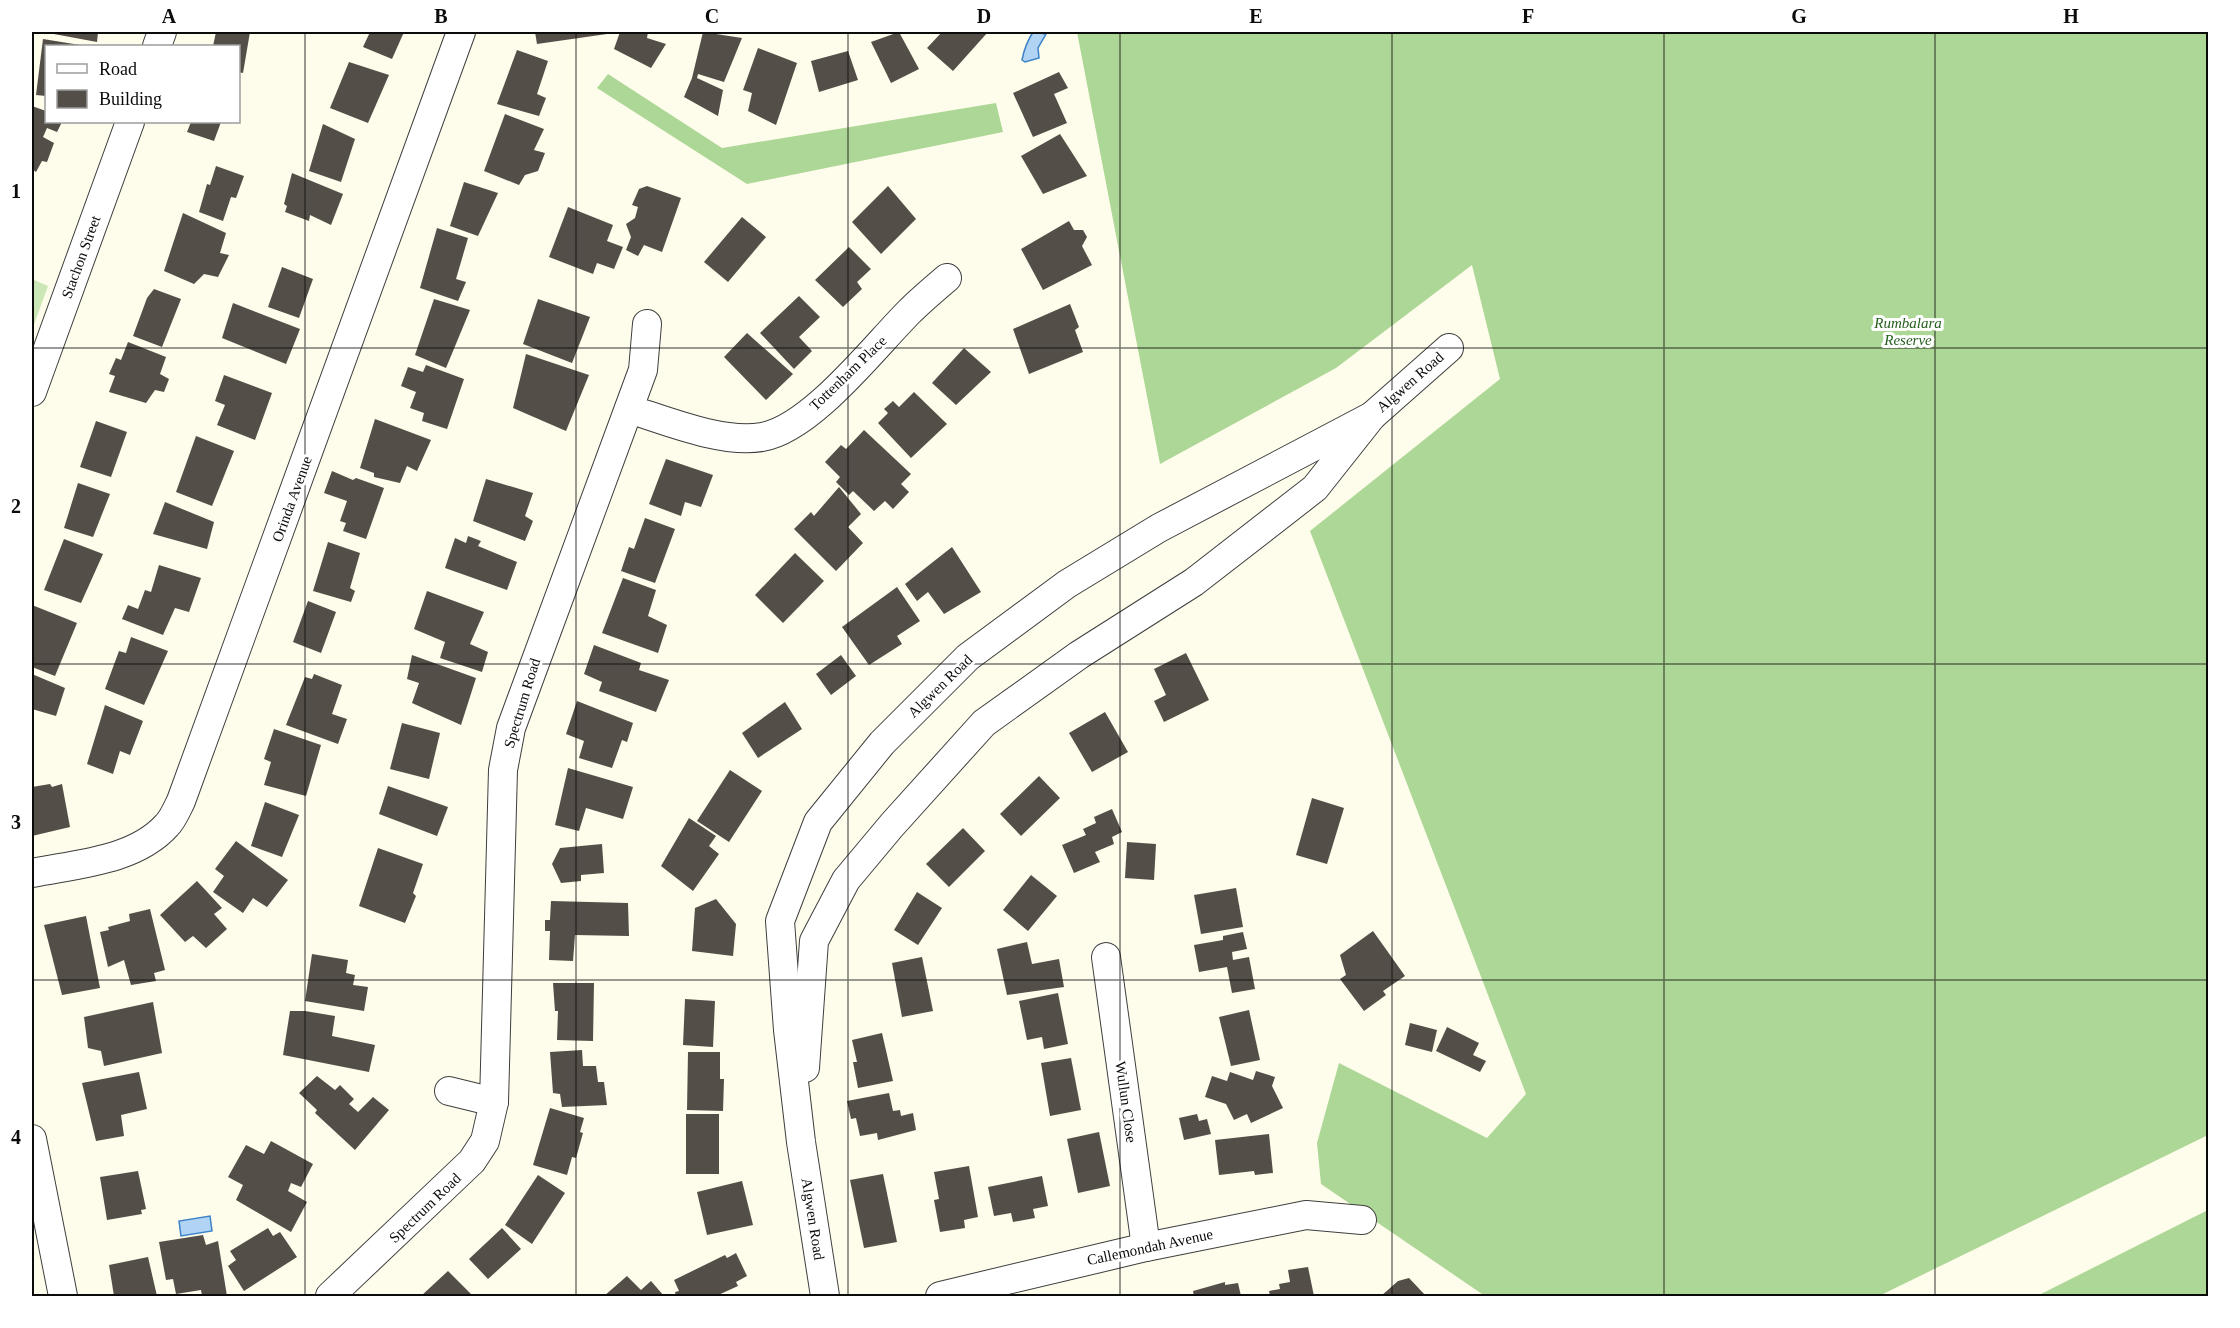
<svg xmlns="http://www.w3.org/2000/svg" width="2240" height="1328" font-family="'Times New Roman',serif">
<rect width="100%" height="100%" fill="#fefcea"/>
<!-- green -->
<path fill="#cbe7b6" d="M32,279L48,286L32,330Z"/>
<!-- forest -->
<g fill="#add796">
<path d="M1077,32H2208V1135L1879,1296H1485L1321,1184L1317,1143L1339,1063L1487,1138L1526,1094L1310,531L1500,379L1472,265L1336,368L1160,464Z"/>
<path d="M608,74L722,148L996,103L1003,132L747,184L597,88Z"/>
<path d="M2208,1210V1296H2037Z"/>
</g>
<!-- water -->
<g fill="#b1d4f4" stroke="#3b82c8" stroke-width="1.5">
<path d="M1033,32L1046,34L1038,48L1039,58L1025,62L1022,60C1024,49 1028,40 1033,32Z"/>
<path d="M210,1216L212,1231L181,1236L179,1221Z"/>
</g>
<!-- building -->
<g fill="#544e48">
<path d="M43,32H98L97,42Z"/>
<path d="M216,32H250L243,73L238,72V46H213Z"/>
<path d="M370,32H404L392,59L363,47Z"/>
<path d="M535,32H606L607,34L537,44Z"/>
<path d="M620,32H648L647,38L666,44L651,68L614,49Z"/>
<path d="M703,32L742,38L724,82L698,74L697,78L723,90L718,116L684,97L692,78Z"/>
<path d="M899,32L919,69L891,83L871,42Z"/>
<path d="M942,32H988L953,71L927,48Z"/>
<path d="M43,39L80,45L46,46V96L36,95Z"/>
<path d="M758,48L797,63L776,125L748,111L752,93L743,90Z"/>
<path d="M517,50L548,61L537,94L546,98L539,116L497,104Z"/>
<path d="M848,51L858,80L819,92L811,61Z"/>
<path d="M349,62L389,75L368,123L330,108Z"/>
<path d="M1059,72L1068,88L1054,94L1067,123L1033,137L1013,93Z"/>
<path d="M32,106L46,111V122H62L57,132L47,128L43,137L54,143L47,162L42,161L36,172L32,169Z"/>
<path d="M505,114L544,129L534,150L545,153L538,171L525,175L519,185L484,171Z"/>
<path d="M191,122H221L214,141L187,132Z"/>
<path d="M323,124L355,139L341,182L309,171Z"/>
<path d="M1060,134L1087,176L1043,194L1021,156Z"/>
<path d="M216,166L244,176L236,198L231,197L223,221L199,212L207,184L210,185Z"/>
<path d="M292,173L343,194L331,225L310,215L309,221L285,212L287,206L284,204Z"/>
<path d="M464,182L498,193L478,236L450,226Z"/>
<path d="M647,186L681,198L662,252L644,245L638,256L626,250L631,237L626,224L635,218L638,207L632,205L639,189Z"/>
<path d="M888,186L916,219L881,254L852,222Z"/>
<path d="M568,207L613,225L607,241L623,247L614,269L597,263L593,274L549,257Z"/>
<path d="M183,213L226,233L220,253L229,255L218,277L204,274L194,284L164,271Z"/>
<path d="M742,217L766,237L728,282L704,262Z"/>
<path d="M1069,221L1074,230H1083L1087,237L1082,246L1092,265L1043,290L1021,249Z"/>
<path d="M437,228L468,238L456,279L466,282L458,301L420,288Z"/>
<path d="M849,247L871,269L857,282L862,289L843,307L815,280Z"/>
<path d="M282,267L313,279L299,318L268,307Z"/>
<path d="M154,289L181,299L162,347L133,336L147,298Z"/>
<path d="M799,296L820,317L799,337L812,351L794,369L760,333Z"/>
<path d="M434,299L470,310L446,368L415,355Z"/>
<path d="M538,299L590,317L572,363L523,344Z"/>
<path d="M233,303L300,329L286,364L222,338Z"/>
<path d="M1070,304L1079,327L1075,330L1083,352L1029,374L1013,329Z"/>
<path d="M747,333L793,374L766,400L724,357Z"/>
<path d="M128,342L166,357L160,374L169,379L164,392L155,390L146,403L109,392L115,376L109,374L116,358L121,360Z"/>
<path d="M964,348L991,372L956,405L932,383Z"/>
<path d="M526,354L589,375L566,431L513,408Z"/>
<path d="M426,365L464,379L447,429L422,421L424,413L410,408L416,392L401,386L408,367L423,372Z"/>
<path d="M224,375L272,393L255,440L217,425L225,405L215,401Z"/>
<path d="M914,392L947,424L911,458L878,423L888,413L884,409L893,401L899,407Z"/>
<path d="M375,419L431,440L417,471L407,466L400,483L374,477V473L360,468Z"/>
<path d="M96,421L127,432L111,477L80,467Z"/>
<path d="M864,430L911,474L901,484L909,492L893,509L885,501L874,511L853,491L849,495L836,482L840,477L825,462L841,445L846,449Z"/>
<path d="M196,436L234,451L212,506L176,492Z"/>
<path d="M666,459L713,475L701,507L685,502L681,516L649,504Z"/>
<path d="M332,471L353,480L356,478L384,488L366,539L343,531L346,523L340,521L347,501L324,493Z"/>
<path d="M486,479L533,493L525,516L533,521L525,541L473,521Z"/>
<path d="M78,483L110,494L93,537L64,528Z"/>
<path d="M839,487L861,514L848,527L863,543L836,571L794,529L811,512L814,516Z"/>
<path d="M165,502L214,522L207,549L153,534Z"/>
<path d="M645,518L675,529L655,583L621,571L629,547L634,549Z"/>
<path d="M468,536L481,541L478,546L517,562L507,590L445,568L455,538L466,543Z"/>
<path d="M64,539L103,554L81,603L44,590Z"/>
<path d="M328,542L360,553L350,588L355,591L351,602L313,591Z"/>
<path d="M952,547L981,592L944,614L928,592L917,601L905,584Z"/>
<path d="M795,553L824,581L783,623L755,595Z"/>
<path d="M159,565L201,578L189,612L175,608L163,635L122,619L128,605L138,609L145,590L151,592Z"/>
<path d="M623,578L656,590L648,616L667,625L658,653L602,633Z"/>
<path d="M897,587L920,621L897,636L902,644L869,665L842,627Z"/>
<path d="M427,591L484,612L470,644L488,652L482,672L440,658L445,642L414,629Z"/>
<path d="M308,601L336,612L321,653L293,642Z"/>
<path d="M32,605L77,623L55,676L32,667Z"/>
<path d="M131,637L168,651L144,705L105,689L119,651L126,653Z"/>
<path d="M594,645L641,663L639,670L669,680L656,712L599,691L602,682L584,674Z"/>
<path d="M1186,653L1209,700L1164,722L1154,701L1166,695L1154,669Z"/>
<path d="M412,655L476,678L461,725L412,703L419,683L407,679Z"/>
<path d="M841,655L856,676L831,695L816,674Z"/>
<path d="M32,674L65,688L56,716L32,709Z"/>
<path d="M314,674L342,685L332,714L347,719L338,744L286,725L305,677L312,679Z"/>
<path d="M577,701L633,723L627,742L622,740L612,768L579,758L584,741L566,734Z"/>
<path d="M785,702L802,729L758,758L742,733Z"/>
<path d="M105,705L143,721L130,755L120,751L113,774L87,764Z"/>
<path d="M1105,712L1128,752L1092,772L1069,733Z"/>
<path d="M402,723L440,733L429,779L390,769Z"/>
<path d="M274,729L321,745L306,796L264,785L271,762L264,759Z"/>
<path d="M568,768L633,787L623,819L586,808L579,831L555,825Z"/>
<path d="M730,770L762,791L729,842L697,821Z"/>
<path d="M1039,776L1060,798L1021,836L1000,814Z"/>
<path d="M50,784L52,787L62,784L70,827L32,836V787Z"/>
<path d="M388,786L448,807L437,836L379,814Z"/>
<path d="M1312,798L1344,808L1327,864L1296,855Z"/>
<path d="M265,802L299,815L282,857L251,846Z"/>
<path d="M1112,809L1122,832L1112,837L1114,844L1095,852L1100,862L1074,873L1062,845L1086,835L1083,829L1096,823L1094,817Z"/>
<path d="M689,818L716,836L709,846L719,854L693,891L661,866Z"/>
<path d="M963,828L985,851L949,887L926,864Z"/>
<path d="M236,841L288,880L267,907L253,898L243,913L213,892L224,876L215,869Z"/>
<path d="M1127,842L1156,844L1154,880L1125,878Z"/>
<path d="M602,844L604,873L581,875V881L561,883L552,864L560,848Z"/>
<path d="M378,848L423,864L413,893L416,896L405,923L359,906Z"/>
<path d="M1031,875L1057,896L1028,931L1003,910Z"/>
<path d="M197,881L222,908L214,914L227,929L206,948L193,936L185,942L160,915Z"/>
<path d="M1236,888L1243,927L1201,934L1194,895Z"/>
<path d="M917,892L942,908L918,945L894,930Z"/>
<path d="M716,899L736,924L733,956L692,951L695,908Z"/>
<path d="M551,901L628,903L629,936L575,935L573,961L549,960L550,931H545V920H550Z"/>
<path d="M150,909L165,970L154,973L156,981L131,985L124,960L108,967L100,932L109,930L108,927L130,921L129,914Z"/>
<path d="M86,916L100,988L62,995L44,925Z"/>
<path d="M1373,931L1405,976L1383,991L1386,995L1364,1011L1340,979L1346,975L1340,955Z"/>
<path d="M1243,932L1247,949L1232,952L1233,960L1249,957L1255,989L1232,993L1227,967L1199,972L1194,945L1223,940V936Z"/>
<path d="M1027,942L1032,964L1059,959L1064,987L1007,995L997,949Z"/>
<path d="M312,954L348,960L346,973L355,975L353,985L368,987L364,1011L305,1001Z"/>
<path d="M922,957L933,1011L902,1017L892,963Z"/>
<path d="M553,983H594L593,1041L557,1040L558,1011H555Z"/>
<path d="M1058,993L1068,1044L1044,1049L1042,1037L1027,1040L1019,1001Z"/>
<path d="M685,999L715,1001L713,1047L683,1045Z"/>
<path d="M153,1002L162,1053L104,1066L101,1051L88,1048L84,1017Z"/>
<path d="M1249,1010L1260,1060L1231,1066L1219,1017Z"/>
<path d="M290,1011H305L335,1016L332,1036L375,1045L369,1072L283,1055Z"/>
<path d="M1410,1023L1437,1030L1432,1052L1405,1045Z"/>
<path d="M1447,1027L1479,1043L1473,1055L1486,1061L1480,1072L1436,1051Z"/>
<path d="M882,1033L893,1081L858,1088L853,1062H857L852,1040Z"/>
<path d="M582,1050L583,1066H596L598,1082H604L607,1105L562,1107L560,1094L553,1093L550,1052Z"/>
<path d="M688,1052H720V1079H724L723,1111L687,1110Z"/>
<path d="M1071,1058L1081,1110L1050,1116L1041,1063Z"/>
<path d="M1256,1071L1275,1077L1272,1086L1283,1108L1251,1123L1247,1114L1234,1120L1226,1104L1205,1097L1212,1076L1227,1081L1230,1072L1253,1080Z"/>
<path d="M139,1072L147,1109L121,1115L124,1136L96,1141L82,1083Z"/>
<path d="M317,1076L335,1090L340,1085L354,1099L349,1104L358,1112L373,1097L389,1110L355,1150L315,1113L317,1110L299,1093Z"/>
<path d="M889,1093L893,1111L900,1110L901,1116L913,1113L916,1130L878,1140L877,1133L860,1136L856,1118L851,1119L847,1101Z"/>
<path d="M550,1108L584,1118L580,1132L583,1133L576,1158L572,1157L567,1175L533,1165Z"/>
<rect x="686" y="1114" width="33" height="60"/>
<path d="M1197,1114L1199,1121L1207,1119L1211,1134L1184,1140L1179,1118Z"/>
<path d="M1099,1132L1110,1186L1078,1193L1067,1139Z"/>
<path d="M1269,1134L1273,1173L1255,1175L1254,1171L1219,1175L1215,1140Z"/>
<path d="M271,1141L313,1164L301,1187L291,1183L288,1191L307,1202L291,1232L236,1200L243,1185L228,1177L246,1145L264,1154Z"/>
<path d="M969,1166L978,1217L964,1220L965,1228L940,1232L934,1200L939,1199L934,1172Z"/>
<path d="M138,1171L146,1209L141,1210L142,1214L107,1220L100,1177Z"/>
<path d="M883,1174L897,1242L864,1248L850,1180Z"/>
<path d="M538,1175L565,1193L532,1244L505,1225Z"/>
<path d="M1042,1176L1048,1206L1033,1209L1035,1218L1013,1222L1011,1213L994,1216L988,1187Z"/>
<path d="M742,1181L753,1225L707,1235L697,1192Z"/>
<path d="M268,1228L273,1236L280,1232L297,1257L244,1291L228,1266L236,1260L230,1251Z"/>
<path d="M502,1228L521,1249L488,1279L469,1259Z"/>
<path d="M203,1235L206,1245L218,1241L227,1296H202L201,1290L176,1294L173,1279L166,1280L159,1242Z"/>
<path d="M736,1253L747,1276L736,1282L738,1286L716,1296H676L675,1292L679,1291L674,1280L725,1255L727,1258Z"/>
<path d="M148,1257L157,1296H114L109,1265Z"/>
<path d="M1308,1267L1314,1296H1270L1269,1291L1280,1289L1279,1284L1290,1282L1288,1270Z"/>
<path d="M448,1271L473,1296H421Z"/>
<path d="M627,1276L641,1290L651,1281L664,1296H604Z"/>
<path d="M1409,1278L1426,1296H1381L1398,1281Z"/>
<path d="M1225,1282V1285L1238,1283L1241,1296H1194L1193,1291Z"/>
</g>
<g fill="none" stroke-linecap="round" stroke-linejoin="round">
<defs>
<g id="minor">
<path d="M157,46L162,32"/>
<path d="M32,392L130,122"/>
<path d="M629,409C667,421 723,444 762,437C811,429 874,347 909,312C921,300 934,289 947,278"/>
<path d="M32,873C76,864 135,861 167,825C173,819 177,809 181,801L461,32"/>
<path d="M1106,957L1146,1247"/>
<path d="M805,1068L814,941L846,880L892,825L984,723L1079,655L1194,582L1315,488L1372,416L1449,348"/>
<path d="M449,1091L494,1102"/>
<path d="M32,1139L63,1296"/>
<path d="M330,1296L472,1161L485,1141L494,1102L503,770L511,728L643,370L647,324"/>
<path d="M825,1296L801,1142L788,1030L780,921L818,822L882,743L968,657L1067,584L1159,528L1372,416"/>
<path d="M940,1296L1146,1247L1306,1215L1362,1220"/>
</g>
</defs>
<!-- minor casing -->
<use href="#minor" stroke="#3e3e3e" stroke-width="30"/>
<!-- minor -->
<use href="#minor" stroke="#fff" stroke-width="28"/>
</g>
<!-- grid -->
<path fill="none" stroke="#0b0b0b" stroke-width="1.5" stroke-opacity="0.55" d="M305,32V1296M576,32V1296M848,32V1296M1120,32V1296M1392,32V1296M1664,32V1296M1935,32V1296M32,348H2208M32,664H2208M32,980H2208"/>
<g text-anchor="middle" stroke-width="6" stroke-linejoin="round" paint-order="stroke">
<!-- street labels -->
<g font-size="15" fill="#0b0b0b" stroke="#fff">
<text transform="translate(81 257) rotate(-70)" y="5">Stachon Street</text>
<text transform="translate(848 373) rotate(-44)" y="5">Tottenham Place</text>
<text transform="translate(1410 382) rotate(-41)" y="5">Algwen Road</text>
<text transform="translate(292 499) rotate(-70)" y="5">Orinda Avenue</text>
<text transform="translate(940 686) rotate(-44)" y="5">Algwen Road</text>
<text transform="translate(522 703) rotate(-73)" y="5">Spectrum Road</text>
<text transform="translate(1126 1102) rotate(82)" y="5">Wullun Close</text>
<text transform="translate(425 1208) rotate(-44)" y="5">Spectrum Road</text>
<text transform="translate(813 1219) rotate(81)" y="5">Algwen Road</text>
<text transform="translate(1150 1247) rotate(-12)" y="5">Callemondah Avenue</text>
</g>
<!-- park labels -->
<g font-size="15" font-style="italic" fill="#26601f" stroke="#fff">
<text x="1908" y="328">Rumbalara<tspan x="1908" dy="17">Reserve</tspan></text>
</g>
</g>
<!-- border -->
<rect width="2240" height="1328" fill="none" stroke="#ffffff" stroke-width="66"/>
<!-- legend -->
<rect x="45" y="45" width="195" height="78" fill="#ffffff" stroke="#9d9d9d" stroke-width="1.5"/>
<rect x="57" y="64" width="30" height="9" fill="#ffffff" stroke="#9d9d9d" stroke-width="1.5"/>
<text x="99" y="75" font-size="18" fill="#0b0b0b">Road</text>
<rect x="57" y="90" width="30" height="18" fill="#544e48" stroke="#9d9d9d" stroke-width="1.5"/>
<text x="99" y="105" font-size="18" fill="#0b0b0b">Building</text>
<rect x="33" y="33" width="2174" height="1262" fill="none" stroke="#0b0b0b" stroke-width="2"/>
<g font-size="20" text-anchor="middle" font-weight="bold" fill="#0b0b0b">
<text x="169" y="23">A</text>
<text x="441" y="23">B</text>
<text x="712" y="23">C</text>
<text x="984" y="23">D</text>
<text x="1256" y="23">E</text>
<text x="1528" y="23">F</text>
<text x="1799" y="23">G</text>
<text x="2071" y="23">H</text>
<text x="16" y="198">1</text>
<text x="16" y="513">2</text>
<text x="16" y="829">3</text>
<text x="16" y="1144">4</text>
</g>
</svg>
